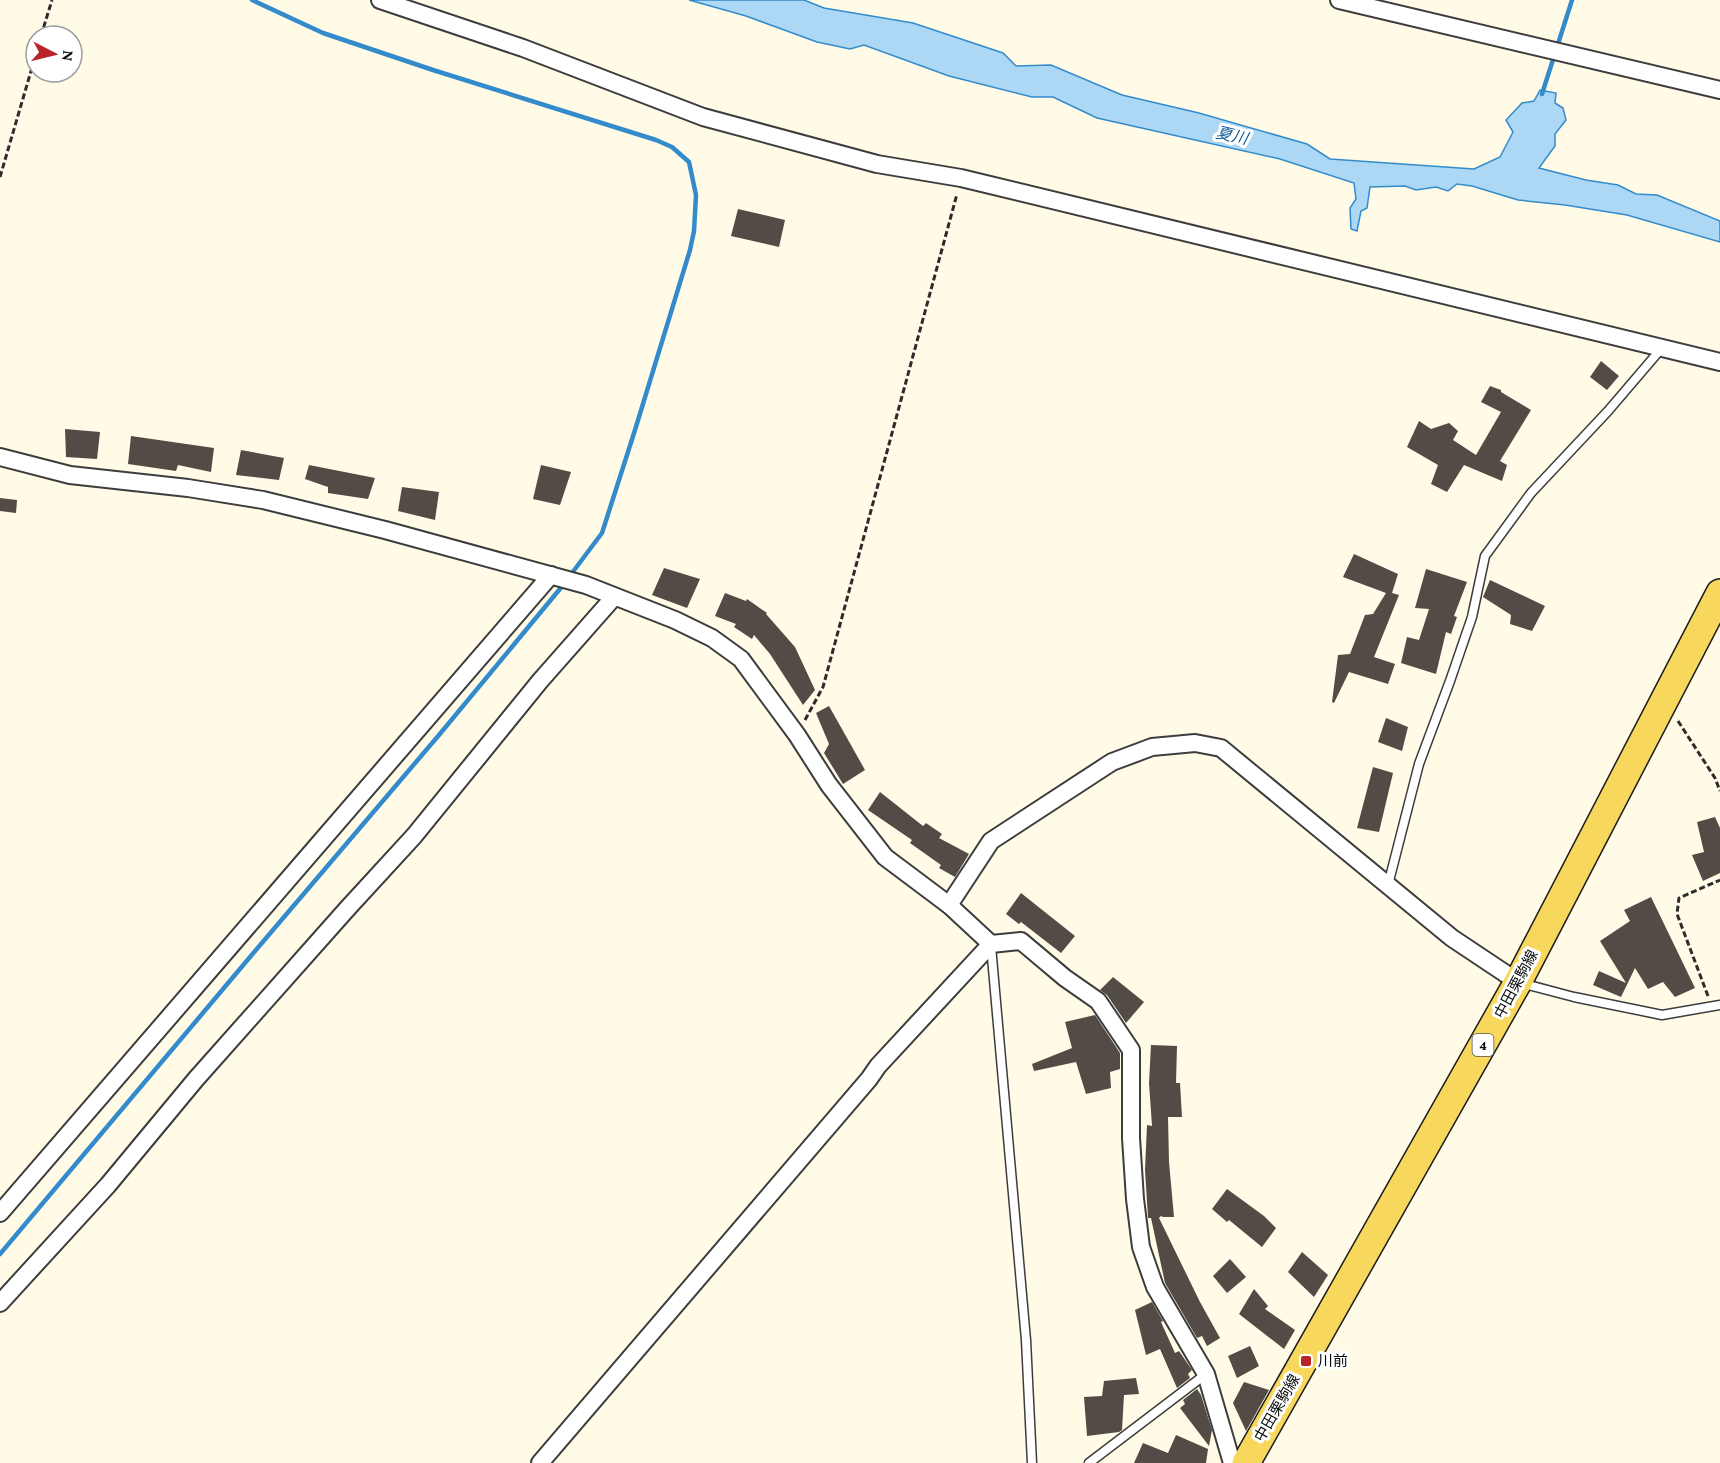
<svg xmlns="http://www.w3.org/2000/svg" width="1720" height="1463" font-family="'Crimson Pro','Noto Sans JP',serif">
<rect width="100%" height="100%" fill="#fffbe6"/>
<!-- water -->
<path fill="#acd8f5" stroke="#338bcc" stroke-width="1.5" d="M689,0H804L824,8L913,23L1003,53L1016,66L1051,65L1122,95L1199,113L1307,144L1330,159L1474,169L1500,157L1513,132L1506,120L1522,103L1534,101L1540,90L1556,93L1555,103L1563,108L1566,120L1555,134V146L1539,168L1586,180L1618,185L1636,194L1657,195L1720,221V242L1627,215L1565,205L1518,200L1472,186L1457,184L1448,191L1436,187L1416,190L1405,186L1370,187L1367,208L1361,211L1357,231L1351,229L1350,208L1356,199L1354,183L1280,159L1097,118L1053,97H1032L949,76L864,45L850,49L817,42L746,16Z"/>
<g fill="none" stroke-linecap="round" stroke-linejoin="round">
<!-- stream -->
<g stroke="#338bcc" stroke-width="4.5">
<path d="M252,0L323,33L433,70L656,140L672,147L689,162L696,195L694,231L690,250L635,430L602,533L569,577"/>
<path d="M1542,94L1572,0"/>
<path d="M0,1254L250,957L439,735L564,584"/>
</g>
</g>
<!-- building -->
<g fill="#524b46">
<path d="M738,209L785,220L779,247L731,236Z"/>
<path d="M1601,361L1619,376L1607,390L1590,377Z"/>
<path d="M1490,386L1501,390V392L1531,410L1500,461L1507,465L1502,481L1464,465L1447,492L1431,484L1438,465L1407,447L1419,421L1431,429L1449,423L1458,431L1453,440L1476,455L1501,412L1481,402Z"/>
<path d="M65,429L100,432L97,459L66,457Z"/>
<path d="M131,436L214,448L211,472L178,465L176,471L128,464Z"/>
<path d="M241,450L284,458L279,480L236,475Z"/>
<path d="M309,465L375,478L368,499L328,493V487L305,479Z"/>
<path d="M541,465L571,472L560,505L533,499Z"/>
<path d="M402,487L439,492L435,520L398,511Z"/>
<path d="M0,498L17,500L16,513L0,511Z"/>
<path d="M1354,554L1398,574L1392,593L1399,595L1374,657L1395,664L1388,684L1349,672L1334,703L1332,702L1338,655L1350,654L1365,615L1373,614L1386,593L1343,577Z"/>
<path d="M664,568L700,579L687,608L652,595Z"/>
<path d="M1426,569L1467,582L1454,616L1457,617L1451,634L1446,632L1436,674L1401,663L1407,637L1419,640L1429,609L1415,608Z"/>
<path d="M1490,580L1545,606L1532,631L1510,624L1511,615L1483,597Z"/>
<path d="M725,593L746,601L747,599L767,613L766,614L795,647L815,690L803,705L770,654L754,635L752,639L734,627L736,624L715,616Z"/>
<path d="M829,706L865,770L843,784L824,753L829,744L816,713Z"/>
<path d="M1386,718L1408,727L1402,751L1378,742Z"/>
<path d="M1373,767L1393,773L1379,832L1357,828Z"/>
<path d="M880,792L923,826L926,823L942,834L939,838L969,854L955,877L939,868L941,865L910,843L912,840L868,810Z"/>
<path d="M1715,817L1720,828V873L1703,881L1692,855L1704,852L1697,822Z"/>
<path d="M1021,893L1075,936L1061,953L1021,922L1019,924L1006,914Z"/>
<path d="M1651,897L1695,988L1675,997L1663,982L1648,989L1635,968L1621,997L1593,985L1599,971L1626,983L1600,941L1630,921L1624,910Z"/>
<path d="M1113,977L1144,1002L1126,1023L1107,995L1100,990Z"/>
<path d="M1095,1015L1120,1053V1069L1110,1072L1111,1088L1086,1094L1076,1062L1034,1071L1032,1064L1072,1048L1065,1022Z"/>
<path d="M1151,1045L1177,1046L1176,1083H1180L1182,1117H1168L1169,1162L1174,1217H1163L1161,1216L1159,1218L1200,1302L1220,1338L1207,1346L1202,1336L1197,1338L1165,1283L1151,1218H1148L1145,1170L1147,1125L1152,1126L1149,1083Z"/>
<path d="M1227,1189L1264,1216L1276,1228L1262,1247L1229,1220L1227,1222L1212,1209Z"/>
<path d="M1302,1252L1328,1275L1314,1297L1288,1272Z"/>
<path d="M1230,1259L1246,1277L1227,1293L1213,1276Z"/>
<path d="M1254,1289L1268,1306L1265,1309L1295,1330L1284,1349L1239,1314Z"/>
<path d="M1152,1302L1163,1321L1161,1322L1175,1353L1179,1351L1192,1370L1188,1374L1190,1378L1177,1388L1160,1349L1146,1355L1135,1310Z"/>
<path d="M1250,1346L1259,1366L1237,1378L1228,1356Z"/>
<path d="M1136,1378L1139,1394L1124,1395L1122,1430L1119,1432L1087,1436L1084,1397L1102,1396L1104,1381Z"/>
<path d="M1244,1382L1269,1390L1246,1431L1233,1403Z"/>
<path d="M1197,1389L1201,1395L1212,1430L1209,1446L1180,1408L1185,1404L1183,1400Z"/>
<path d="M1176,1435L1208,1449L1206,1463H1134L1143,1443L1168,1453Z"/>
</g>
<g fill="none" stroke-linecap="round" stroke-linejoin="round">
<defs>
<g id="service">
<path d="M1388,885L1419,764L1450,681L1472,617L1485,556L1531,493L1608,411L1661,349"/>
<path d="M991,946L1026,1340L1032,1463"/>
<path d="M1521,983L1574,997L1662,1015L1720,1005"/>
<path d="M1089,1463L1206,1374"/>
</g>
<g id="minor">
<path d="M380,0L523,48L703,117L877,164L961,178L1720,362"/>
<path d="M1339,0L1720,90"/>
<path d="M0,457L70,475L188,488L263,500L385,530L586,585L675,620L712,638L741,659L797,735L829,785L885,857L949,905L991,944"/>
<path d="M949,905L991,841L1112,762L1152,747L1195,743L1221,748L1452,938L1518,982"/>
<path d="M0,1213L551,575"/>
<path d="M0,1303L108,1185L196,1079L347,909L414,836L540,681L614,597"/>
<path d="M540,1463L869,1079L878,1066L991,944L1021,941L1065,978L1098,1001L1131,1050V1138L1135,1199L1141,1247L1155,1287L1206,1374L1232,1463"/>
</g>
<path id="primary" d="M1246,1463L1518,982L1720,593"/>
</defs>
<!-- service casing -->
<use href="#service" stroke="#3d3d3d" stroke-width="11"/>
<!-- minor casing -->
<use href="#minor" stroke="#3d3d3d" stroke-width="20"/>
<!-- primary casing -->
<use href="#primary" stroke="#1b1b1b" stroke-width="30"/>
<!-- path -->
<g stroke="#2c2c2c" stroke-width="3" stroke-dasharray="6 3" stroke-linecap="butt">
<path d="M41,36L52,0"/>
<path d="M0,177L36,54"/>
<path d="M805,720L823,687L957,194"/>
<path d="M1678,721L1715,778L1720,791"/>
<path d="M1708,996L1677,914L1679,898L1720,880"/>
</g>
<!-- service -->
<use href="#service" stroke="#fff" stroke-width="8"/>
<!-- minor -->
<use href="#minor" stroke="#fff" stroke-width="16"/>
<!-- primary -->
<use href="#primary" stroke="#f8d75d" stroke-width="27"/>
</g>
<!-- markers -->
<rect fill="#b82427" stroke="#fff" stroke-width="2" x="1300" y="1355" width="12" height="12" rx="3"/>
<g text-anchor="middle" stroke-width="6" stroke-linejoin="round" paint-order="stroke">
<!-- shield labels -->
<rect fill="#fff" stroke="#545454" stroke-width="1.5" x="1472.5" y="1034" width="21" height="22" rx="4.5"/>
<g font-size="14" font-weight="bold" fill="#0a0a0a">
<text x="1483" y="1050">4</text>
</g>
<!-- street labels -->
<g font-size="15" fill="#0a0a0a" stroke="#fff">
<text transform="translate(1516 984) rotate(-62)" y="5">中田栗駒線</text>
<text transform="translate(1277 1408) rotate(-60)" y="5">中田栗駒線</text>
</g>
<!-- poi labels -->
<g font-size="15" fill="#0a0a0a" stroke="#fff" text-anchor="start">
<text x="1318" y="1366">川前</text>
</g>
<!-- water labels -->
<g font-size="16" font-style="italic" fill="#155c99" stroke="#fff">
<text transform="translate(1232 135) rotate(13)" y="6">夏川</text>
</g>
</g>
<!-- north arrow -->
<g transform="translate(54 54) rotate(97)"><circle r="28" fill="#ffffff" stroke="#9d9d9d" stroke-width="1.5"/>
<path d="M0-4.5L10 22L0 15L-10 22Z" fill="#b82427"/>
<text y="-9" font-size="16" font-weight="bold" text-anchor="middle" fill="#0a0a0a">N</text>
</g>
</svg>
